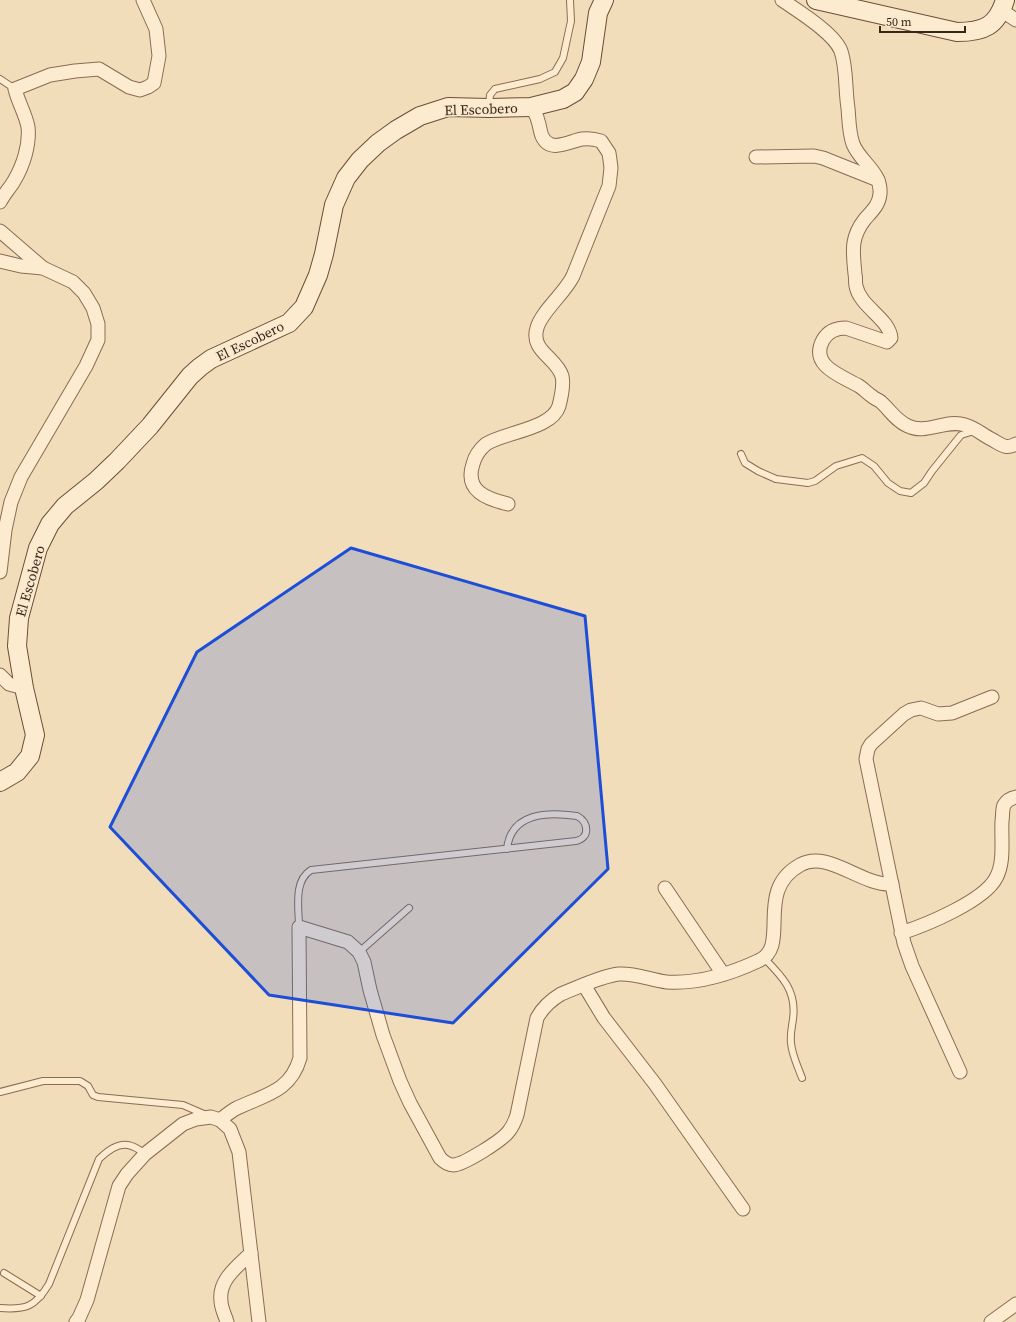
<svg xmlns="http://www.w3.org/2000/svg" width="1016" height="1322" font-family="'Source Serif 4',serif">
<rect width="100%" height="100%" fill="#f2ddbb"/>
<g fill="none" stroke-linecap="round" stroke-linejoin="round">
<defs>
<g id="lane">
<path d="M0,79L15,89"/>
<path d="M489,106L490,95L495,89L540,79L555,72L563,58L571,21L570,0"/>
<path d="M741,454L745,463L758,471L776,479L808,483L815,481L836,466L862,458L874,466L888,483L900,491L911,493L924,483L932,471L961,435L974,431"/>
<path d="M299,927C299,909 293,881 311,870L576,841C590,838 589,822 577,816C548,812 511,812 507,849"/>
<path d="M359,952L409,908"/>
<path d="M764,958C782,976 797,991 793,1019C792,1027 790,1034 791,1043C792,1055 798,1067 802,1078"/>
<path d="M0,1092L43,1081H80L88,1086L93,1095L98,1097L183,1105L206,1115"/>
<path d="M4,1273L41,1296"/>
<path d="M0,1308C26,1310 35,1307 49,1284L99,1159C106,1152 117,1143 128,1145C134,1146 140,1150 145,1154"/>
</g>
<g id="street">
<path d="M782,0C798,11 834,33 841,51C847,69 845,90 848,108C849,120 849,133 853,144C860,162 882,172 880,194C879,205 872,211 865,219C850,238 853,252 855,274C856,278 855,282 856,286C860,307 889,318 891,338L887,342L846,328C837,328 828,331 823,340C809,366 842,376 859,386C864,389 868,394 873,397C875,399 879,400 881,402C890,410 896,421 908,426C926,435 945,419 965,425C974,427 983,435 991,439C1001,444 1005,450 1016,444"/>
<path d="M1001,10L1016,20"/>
<path d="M756,157L814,156L823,158L878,180"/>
<path d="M0,202C4,194 10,188 14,181C23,166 30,145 28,127C26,115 18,102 15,89L50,75L75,71L99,69L129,87L140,90L148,87L154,83L159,56L156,29L143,0"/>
<path d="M0,231L43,268"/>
<path d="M0,261L21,266L43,268L73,282L84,293L93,308L98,324V340L86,366L21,477L11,502L5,530L0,572"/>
<path d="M508,504C487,499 464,491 473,464C475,456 480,449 486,444C505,432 552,429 559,406C561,398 564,384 562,376C556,357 530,351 537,328C541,312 565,293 573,276L609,186L611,168L610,160L609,153L601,141C595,139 589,138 582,139C570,141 550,154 542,136C540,132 540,126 538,121C537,116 534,111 531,107"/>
<path d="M0,675L9,684L24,688"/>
<path d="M665,888L723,974"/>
<path d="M901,933C926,925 984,901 996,878C1005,862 1001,839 1002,821C1003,816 1002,810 1004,805C1007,800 1011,798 1016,797"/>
<path d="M584,985L604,1018L655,1084L743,1209"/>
<path d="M960,1072L912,966L904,943L866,759L868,749L871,744L904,714L911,710L921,708L938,714L952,713L992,697"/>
<path d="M220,1120C225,1116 230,1112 235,1109C263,1095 290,1093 300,1058L299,927L348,942L359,952L364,962L370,990L383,1035L400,1081L410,1103L440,1158C444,1162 448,1165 453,1165C463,1165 503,1140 509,1131C513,1126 515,1121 517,1115L537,1018C543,1007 551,1000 561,994C579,987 601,976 619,974C635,973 651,980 667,982C698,984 730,974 758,961C792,947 753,891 800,865C828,849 861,886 892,884"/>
<path d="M76,1322L79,1318L87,1300L119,1186L127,1174L145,1154L183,1124L196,1119L211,1117L220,1120L230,1129L239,1152L259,1322"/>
<path d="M227,1322C225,1315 221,1308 221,1301C218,1280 238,1266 251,1253"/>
<path d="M991,1322L1016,1304"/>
</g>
<g id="secondary">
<path d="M816,0L957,32C984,32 997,26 1005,0"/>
<path d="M0,782L17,772L30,756L35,735L24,688L17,646L19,618L38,548L50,524L65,506L96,481L117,461L150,426L190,376L200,367L211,359L289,323L304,307L318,275L324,254L334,205L346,178L360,160L378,143L396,130L420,116L448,107L489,108L531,107L563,99L575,92L584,79L591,62L598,13L604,0"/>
</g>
</defs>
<!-- lane casing -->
<use href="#lane" stroke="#8b6c53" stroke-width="8"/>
<!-- street casing -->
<use href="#street" stroke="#8b6c53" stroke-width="15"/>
<!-- secondary casing -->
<use href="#secondary" stroke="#6d4d37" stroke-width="20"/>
<!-- lane -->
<use href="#lane" stroke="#fcebcf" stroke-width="6"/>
<!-- street -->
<use href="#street" stroke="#fcebcf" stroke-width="13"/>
<!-- secondary -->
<use href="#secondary" stroke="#fcebcf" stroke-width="18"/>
</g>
<!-- marked area -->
<path fill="#1d4ed8" fill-opacity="0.2" stroke="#1d4ed8" stroke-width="3" stroke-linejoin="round" d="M351,548L585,616L608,869L453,1023L269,995L110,827L197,652Z"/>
<g text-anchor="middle" stroke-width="3" stroke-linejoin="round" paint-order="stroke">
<!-- street labels -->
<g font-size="14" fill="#39261a" stroke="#f9e8cc">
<text transform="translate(481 109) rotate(-2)" y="5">El Escobero</text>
<text transform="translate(250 341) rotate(-26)" y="5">El Escobero</text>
<text transform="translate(30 581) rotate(-74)" y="5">El Escobero</text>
</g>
</g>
<!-- scale -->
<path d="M880 26v6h85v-6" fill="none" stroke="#39261a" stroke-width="2"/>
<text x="886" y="26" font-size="12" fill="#39261a" stroke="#f9e8cc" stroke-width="3" paint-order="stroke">50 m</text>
</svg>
